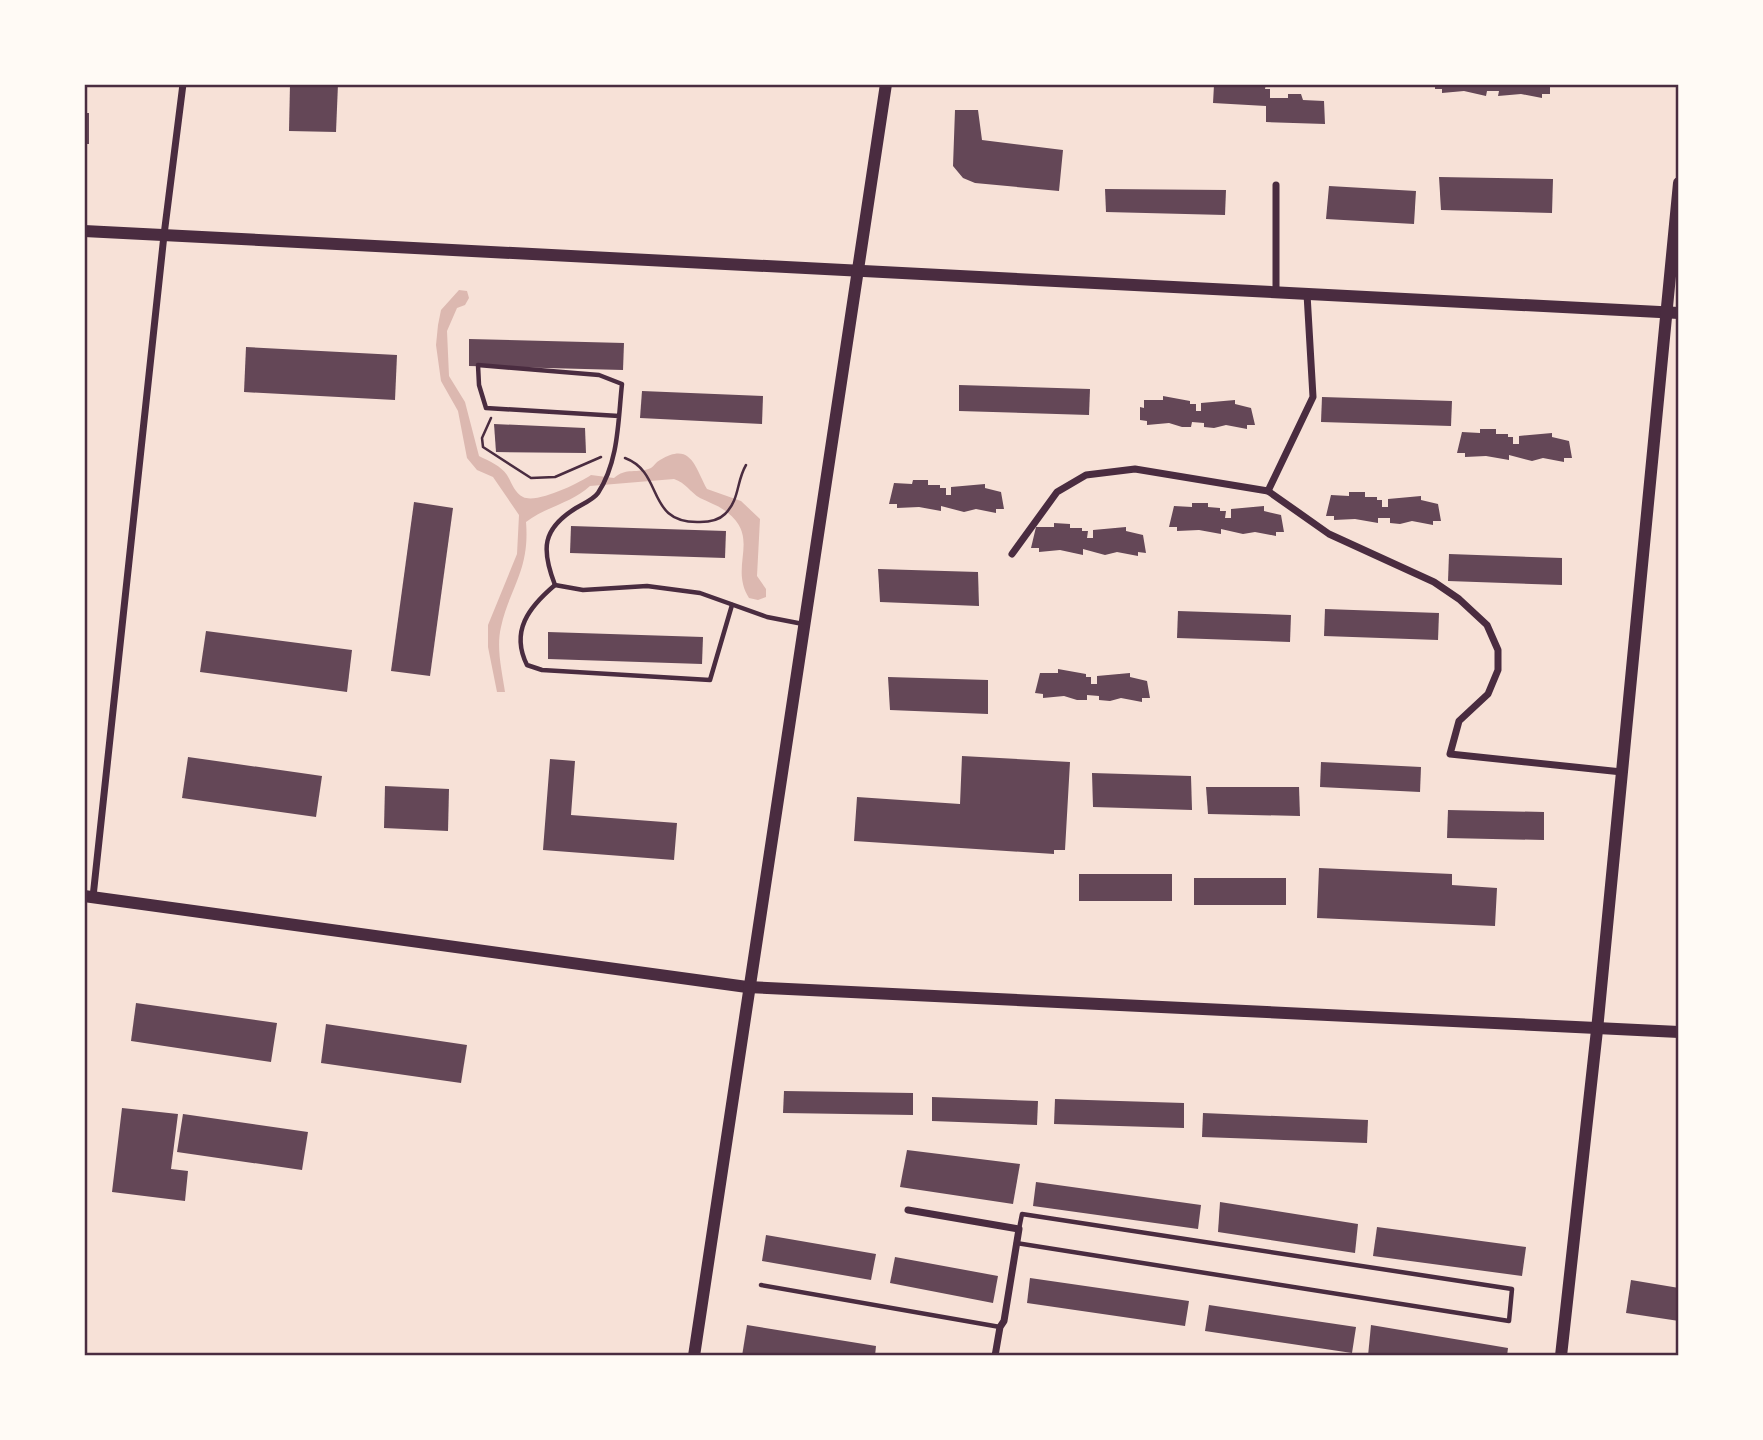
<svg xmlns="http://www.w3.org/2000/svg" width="1763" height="1440" font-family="Lato,sans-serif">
<rect width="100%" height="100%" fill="#f7e1d7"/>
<!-- water -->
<path fill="#dcb8b0" d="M459,290L467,291L469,298L465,305L457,308L447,331L449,376L465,402L479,456C489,461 501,466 507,475C512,483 514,492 523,497C537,504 579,483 591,475L614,478C626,467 637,474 651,468C654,466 656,462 660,460C691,441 695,467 707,489L741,501L760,519L757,576L766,589V597L758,600L749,598C728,565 763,537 724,510C717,505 708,502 700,498C690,492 686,483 674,479L590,486C572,503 545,507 526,522C530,570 510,587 501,627C496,648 502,671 505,692H497L488,647V625L517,554L519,515L493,477L477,470L467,458L458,411L441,381L436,345L438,325L441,310Z"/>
<!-- building -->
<g fill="#644757">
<path d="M290,84H338L336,132L289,131Z"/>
<path d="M1266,84L1265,89H1270V98H1288V94H1301L1303,100L1324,101L1325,124L1266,122V106L1213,103L1214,85Z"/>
<path d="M1435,84H1550V94H1542V98L1521,94L1498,96L1499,91H1487L1486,96L1464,91L1442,93V89H1435Z"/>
<path d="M955,110H978L982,140L1063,150L1059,191L975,183L963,178L953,166Z"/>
<rect x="84" y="113" width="5" height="31"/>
<path d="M1439,177L1553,179L1552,213L1441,210Z"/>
<path d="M1329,186L1416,191L1414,224L1326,219Z"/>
<path d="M1105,189L1226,190L1225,215L1106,212Z"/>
<path d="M469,339L624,343L623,370L469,366Z"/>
<path d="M246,347L397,355L395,400L244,392Z"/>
<path d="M959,385L1090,389L1089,415L959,411Z"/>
<path d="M642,391L763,396L762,424L640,418Z"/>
<path d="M1163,396L1190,401V404H1196V411H1201V403L1235,400V404L1251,408L1255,425H1247V429L1226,425L1214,428L1204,427V423L1192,422L1191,427H1182L1169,423L1147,425V421L1140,420V407L1144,408V400H1163Z"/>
<path d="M1322,397L1452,401L1451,426L1321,422Z"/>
<path d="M494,424L585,428L586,453L496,452Z"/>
<path d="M1480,429H1496V434H1508V437H1513V444H1519V436L1552,433V437L1569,441L1572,458H1564V462L1543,458L1532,461L1509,455V460L1486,456L1465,457V453H1457L1462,432L1480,433Z"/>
<path d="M913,480H928V485H940V488H946V495H951V487L985,484V488L1001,492L1004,509H996V513L976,509L964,512L941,506V511L919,507L897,508V504H889L894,483L912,484Z"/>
<path d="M1349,492H1365V497H1377V500H1382V507H1388V499L1421,496V500L1438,504L1441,521H1433V525L1412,521L1400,524L1390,523V518H1378V523L1355,519L1334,520V516H1326L1331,495L1349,496Z"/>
<path d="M414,502L453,508L430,676L391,671Z"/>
<path d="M1192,503H1208V507L1220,508V511H1226L1225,518H1231V509L1264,506V511L1281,515L1284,532H1276V536L1255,532L1243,534L1221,529V534L1199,530L1177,531V527H1169L1174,506L1192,507Z"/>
<path d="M1054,523L1070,524V528H1082V531H1088L1087,538H1093V530L1126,527V531L1143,535L1146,553L1138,552V556L1117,552L1105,555L1083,549V555L1060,550L1039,552V548H1031L1036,527H1054Z"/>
<path d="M571,526L726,531L725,558L570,553Z"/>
<path d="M1449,554L1562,558V585L1448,581Z"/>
<path d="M878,569L978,572L979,606L880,602Z"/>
<path d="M1325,609L1439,613L1438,640L1324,636Z"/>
<path d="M1178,611L1291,615L1290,642L1177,638Z"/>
<path d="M206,631L352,650L347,692L200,672Z"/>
<path d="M548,632L703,637L702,664L548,659Z"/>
<path d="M1058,669L1086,674V677H1091V684H1097V676L1130,673V677L1147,681L1150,698H1142V702L1121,698L1110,701L1099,700V696L1087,695V700H1077L1064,696L1043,698V694L1035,693L1040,673H1058Z"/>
<path d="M888,677L988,680V714L890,710Z"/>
<path d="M962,756L1070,762L1065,850H1054V854L854,841L857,797L960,804Z"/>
<path d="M188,757L322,776L316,817L182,798Z"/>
<path d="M550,759L575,761L571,815L677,823L674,860L543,850Z"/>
<path d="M1321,762L1421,767L1420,792L1320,787Z"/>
<path d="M1092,773L1191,776L1192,810L1093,807Z"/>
<path d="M385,786L449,789L448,831L384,828Z"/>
<path d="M1206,787H1299L1300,816L1208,814Z"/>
<path d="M1448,810L1544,812V840L1447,838Z"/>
<path d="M1319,868L1452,874V885L1497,888L1495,926L1317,918Z"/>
<rect x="1079" y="874" width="93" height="27"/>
<rect x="1194" y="878" width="92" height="27"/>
<path d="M136,1003L277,1023L271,1062L131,1041Z"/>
<path d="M326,1024L467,1045L461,1083L321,1063Z"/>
<path d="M784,1091L913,1093V1115L783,1113Z"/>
<path d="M932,1097L1038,1101L1037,1125L932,1121Z"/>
<path d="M1055,1099L1184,1103V1128L1054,1124Z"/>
<path d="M122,1108L178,1114L171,1169L188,1171L185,1201L112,1192Z"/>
<path d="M1203,1113L1368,1120L1367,1143L1202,1137Z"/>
<path d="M183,1114L308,1132L302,1170L177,1152Z"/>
<path d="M907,1150L1020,1164L1013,1204L900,1187Z"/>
<path d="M1036,1182L1201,1205L1198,1229L1033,1206Z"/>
<path d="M1220,1202L1358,1224L1355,1253L1218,1232Z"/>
<path d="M1377,1227L1526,1247L1522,1276L1373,1256Z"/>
<path d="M766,1235L876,1254L871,1280L762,1261Z"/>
<path d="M895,1257L998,1276L993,1303L890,1283Z"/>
<path d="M1030,1278L1189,1301L1185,1326L1027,1303Z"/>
<path d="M1631,1280L1679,1288V1321L1626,1313Z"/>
<path d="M1209,1305L1356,1327L1352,1353L1205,1331Z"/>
<path d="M747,1325L876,1346L875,1356H742Z"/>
<path d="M1371,1325L1508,1348L1507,1356H1368Z"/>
</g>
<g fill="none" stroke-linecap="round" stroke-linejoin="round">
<!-- path -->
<g stroke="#4a2c40" stroke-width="2.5">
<path d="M491,418L482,438L483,447L531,478L555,477L601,457"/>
<path d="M625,458C665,473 645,524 700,522C708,522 719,520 725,514C740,499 736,482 746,465"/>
</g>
<!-- service -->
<g stroke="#4a2c40" stroke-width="4.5">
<path d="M619,416L486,408L479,385L478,365L599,375L622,384C618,420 619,461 598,493C594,499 583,504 576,508C542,529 541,549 555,585L583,590L647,586L700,593L767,617L803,624"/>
<path d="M555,585C529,607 510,631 527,665L542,670L710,680L732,605"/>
<path d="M1016,1243L1509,1321L1512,1289L1022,1214L1019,1229"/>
<path d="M761,1285L1000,1327"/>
</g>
<!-- minor -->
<g stroke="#4a2c40" stroke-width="7">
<path d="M1276,185V292"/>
<path d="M1268,491L1313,397L1307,294"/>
<path d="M1012,554L1057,492L1086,475L1135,469L1268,491L1329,534L1434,582L1459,599L1487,625L1498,650V670L1488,694L1459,721L1450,754L1622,772"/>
<path d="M93,897L164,235L183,84"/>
<path d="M908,1210L1019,1229L1004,1321L1000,1327L995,1356"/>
</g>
<!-- tertiary -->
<g stroke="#4a2c40" stroke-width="12">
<path d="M84,231L1679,313"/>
<path d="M84,896L747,987L1679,1032"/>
<path d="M694,1356L886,84"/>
<path d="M1561,1356L1597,1030L1679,183"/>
</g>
</g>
<!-- border -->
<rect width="1763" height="1440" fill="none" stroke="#fffaf5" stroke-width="172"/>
<rect x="86" y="86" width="1591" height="1268" fill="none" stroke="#4a2c40" stroke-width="2.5"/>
</svg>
